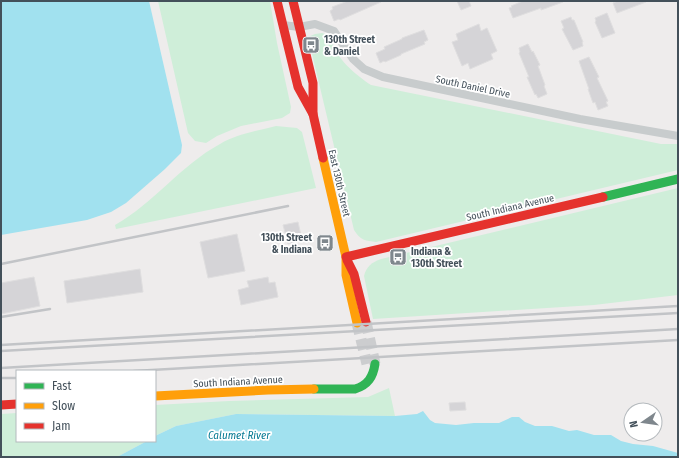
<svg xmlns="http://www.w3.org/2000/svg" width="679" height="458" font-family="'Fira Sans Condensed',sans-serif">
<rect width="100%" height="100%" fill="#eeecec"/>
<!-- green -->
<g fill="#cfeed9">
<path d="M158,1H270L277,43L291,107L290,113L282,118L241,126L217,136L206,143L195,141L188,133Z"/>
<path d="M322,33L331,36C334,58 355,74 371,85L661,144H678V170L376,242C366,241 360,240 354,230L308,37L315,34Z"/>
<path d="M276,126L297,128L302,132L316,188L116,229L115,225C154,203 181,165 220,144C237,134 257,131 276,126Z"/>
<path d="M678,188V295L594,305L373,319L364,276C366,267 372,262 381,259Z"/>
<path d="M389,388L395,416L236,414L176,426L155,436V405L229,401L368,397Z"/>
<path d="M17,413V441H147L117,457H1V414Z"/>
</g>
<!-- water -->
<g fill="#a1e1ef">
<path d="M1,1H149L182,145L181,153L165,169L126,203L111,212L87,220L1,235Z"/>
<path d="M423,411L430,420L435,423L456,425L474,423H499L512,417H519L525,422L535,426H552L569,431L577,430L594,435H611L621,441L633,444L653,446L678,453V457H117L147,441H155V436L176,426L236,414L395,416L417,414Z"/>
</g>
<!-- building -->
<g fill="#d5d4d7" stroke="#dfdedf">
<path d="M348,1H381V2L340,20L339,19L334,21L330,11L333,9L332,7Z"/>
<path d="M457,1H469L471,6L461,10Z"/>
<path d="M523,1H563V2L541,10V8L513,18L509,8L512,7L511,6Z"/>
<path d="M618,1H646V2L617,13L613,3Z"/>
<path d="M607,13L615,33L602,38L595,22L596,21L595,18Z"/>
<path d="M571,17L572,20H574L583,42H582L583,46L573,50L562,29L564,28L561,21Z"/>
<path d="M479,24L481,31L487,28L497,51L491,54L493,59L470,69L468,63L462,66L452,42L458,40L456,34Z"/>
<path d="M424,30L428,40L424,42L425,44L401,54V55L385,62L384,61L380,63L376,53L385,49L384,47L402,39V38Z"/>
<path d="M528,44L532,52L533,51L540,65L538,66L545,85L544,86L547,94L538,98L536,94L535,95L527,77H529L519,53L520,52L519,48Z"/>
<path d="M589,57L599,77L597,78L608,101L606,102L608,106L598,110L595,102L593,103L588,89H589L579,61Z"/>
<path d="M298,222L302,240L288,244L283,225Z"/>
<path d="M237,234L245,271L208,278L200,242Z"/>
<path d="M140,269L143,292L67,303L64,281Z"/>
<path d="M34,277L40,306L1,314V283Z"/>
<path d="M268,277L269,283L275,282L278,297L241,305L238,290L249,287L247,281Z"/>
<path d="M465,402L466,410L450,411L449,403Z"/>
</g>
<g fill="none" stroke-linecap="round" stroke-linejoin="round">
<!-- secondary-tunnel -->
<g stroke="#cccdcf" stroke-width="11" stroke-dasharray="11 5.5" stroke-linecap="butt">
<path d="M366,322L375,364"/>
<path d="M357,323L367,364"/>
</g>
<!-- street -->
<path stroke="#c8cccd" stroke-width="8" d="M283,25L299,27L315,24L334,31L353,59L364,69L383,77L580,119L678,136"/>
<!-- fast -->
<g stroke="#30b455" stroke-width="9">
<path d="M603,197L678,179"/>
<path d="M314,389H355C368,385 373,377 375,364"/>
</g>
<!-- slow -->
<g stroke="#ff9f0a" stroke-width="9">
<path d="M323,158L346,257V275L357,323"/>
<path d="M155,396L268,390L314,389"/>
</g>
<!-- jam -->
<g stroke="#e5322d" stroke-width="9">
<path d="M277,1L298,87L313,114"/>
<path d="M293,1L313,83V114L323,158"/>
<path d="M346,257L603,197"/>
<path d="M347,260L354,274L366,322"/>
<path d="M1,405L17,404"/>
</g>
<!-- rail -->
<g stroke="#c2c4c7" stroke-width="2.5">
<path d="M1,264L288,206"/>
<path d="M1,317L50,309"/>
<path d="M1,345L678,306"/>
<path d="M1,351L678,313"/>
<path d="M1,368L678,329"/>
<path d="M134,371L678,340"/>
<path d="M1,378H17"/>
</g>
</g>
<!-- icons -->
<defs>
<symbol id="bus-square" viewBox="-11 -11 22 22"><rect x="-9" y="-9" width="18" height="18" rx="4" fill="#7f878d" stroke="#fff"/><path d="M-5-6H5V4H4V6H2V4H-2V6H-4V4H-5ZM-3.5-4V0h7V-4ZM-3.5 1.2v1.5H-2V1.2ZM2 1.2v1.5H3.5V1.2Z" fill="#fff"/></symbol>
</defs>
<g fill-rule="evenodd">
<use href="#bus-square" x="301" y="35" width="20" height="20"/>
<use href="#bus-square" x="315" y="233" width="20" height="20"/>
<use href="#bus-square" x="388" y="247" width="20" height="20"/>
</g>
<g text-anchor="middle" stroke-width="3.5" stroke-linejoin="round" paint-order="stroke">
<!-- poi labels -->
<g font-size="10" font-weight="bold" fill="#43505a" stroke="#fff" text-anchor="start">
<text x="324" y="43">130th Street<tspan x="324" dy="12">&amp; Daniel</tspan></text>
<text x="312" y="241" text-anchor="end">130th Street<tspan x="312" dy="12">&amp; Indiana</tspan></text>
<text x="411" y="255">Indiana &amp;<tspan x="411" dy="12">130th Street</tspan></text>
</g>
<!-- street labels -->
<g font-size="10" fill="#43505a" stroke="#fff">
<text transform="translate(473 86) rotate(12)" y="4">South Daniel Drive</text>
<text transform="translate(340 183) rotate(77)" y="4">East 130th Street</text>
<text transform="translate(510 207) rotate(-13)" y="4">South Indiana Avenue</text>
<text transform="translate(238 381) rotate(-3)" y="4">South Indiana Avenue</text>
</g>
<!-- water labels -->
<g font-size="11" font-style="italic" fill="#077b94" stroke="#fff">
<text x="239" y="439">Calumet River</text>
</g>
</g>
<!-- border -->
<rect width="679" height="458" fill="none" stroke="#43505a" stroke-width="4"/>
<!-- legend -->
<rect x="16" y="370" width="140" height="72" fill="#ffffff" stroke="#b4b9bd"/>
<rect x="24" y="383" width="20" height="6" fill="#30b455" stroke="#b4b9bd"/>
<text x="52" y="390" font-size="12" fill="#43505a">Fast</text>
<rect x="24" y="403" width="20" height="6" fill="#ff9f0a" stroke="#b4b9bd"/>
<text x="52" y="410" font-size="12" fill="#43505a">Slow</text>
<rect x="24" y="423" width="20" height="6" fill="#e5322d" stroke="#b4b9bd"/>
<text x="52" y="430" font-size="12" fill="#43505a">Jam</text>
<!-- north arrow -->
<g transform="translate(643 422) rotate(257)"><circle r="19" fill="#ffffff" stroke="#b4b9bd"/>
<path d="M0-3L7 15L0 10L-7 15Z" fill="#7f878d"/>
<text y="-6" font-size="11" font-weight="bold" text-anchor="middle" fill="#43505a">N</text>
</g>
</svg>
